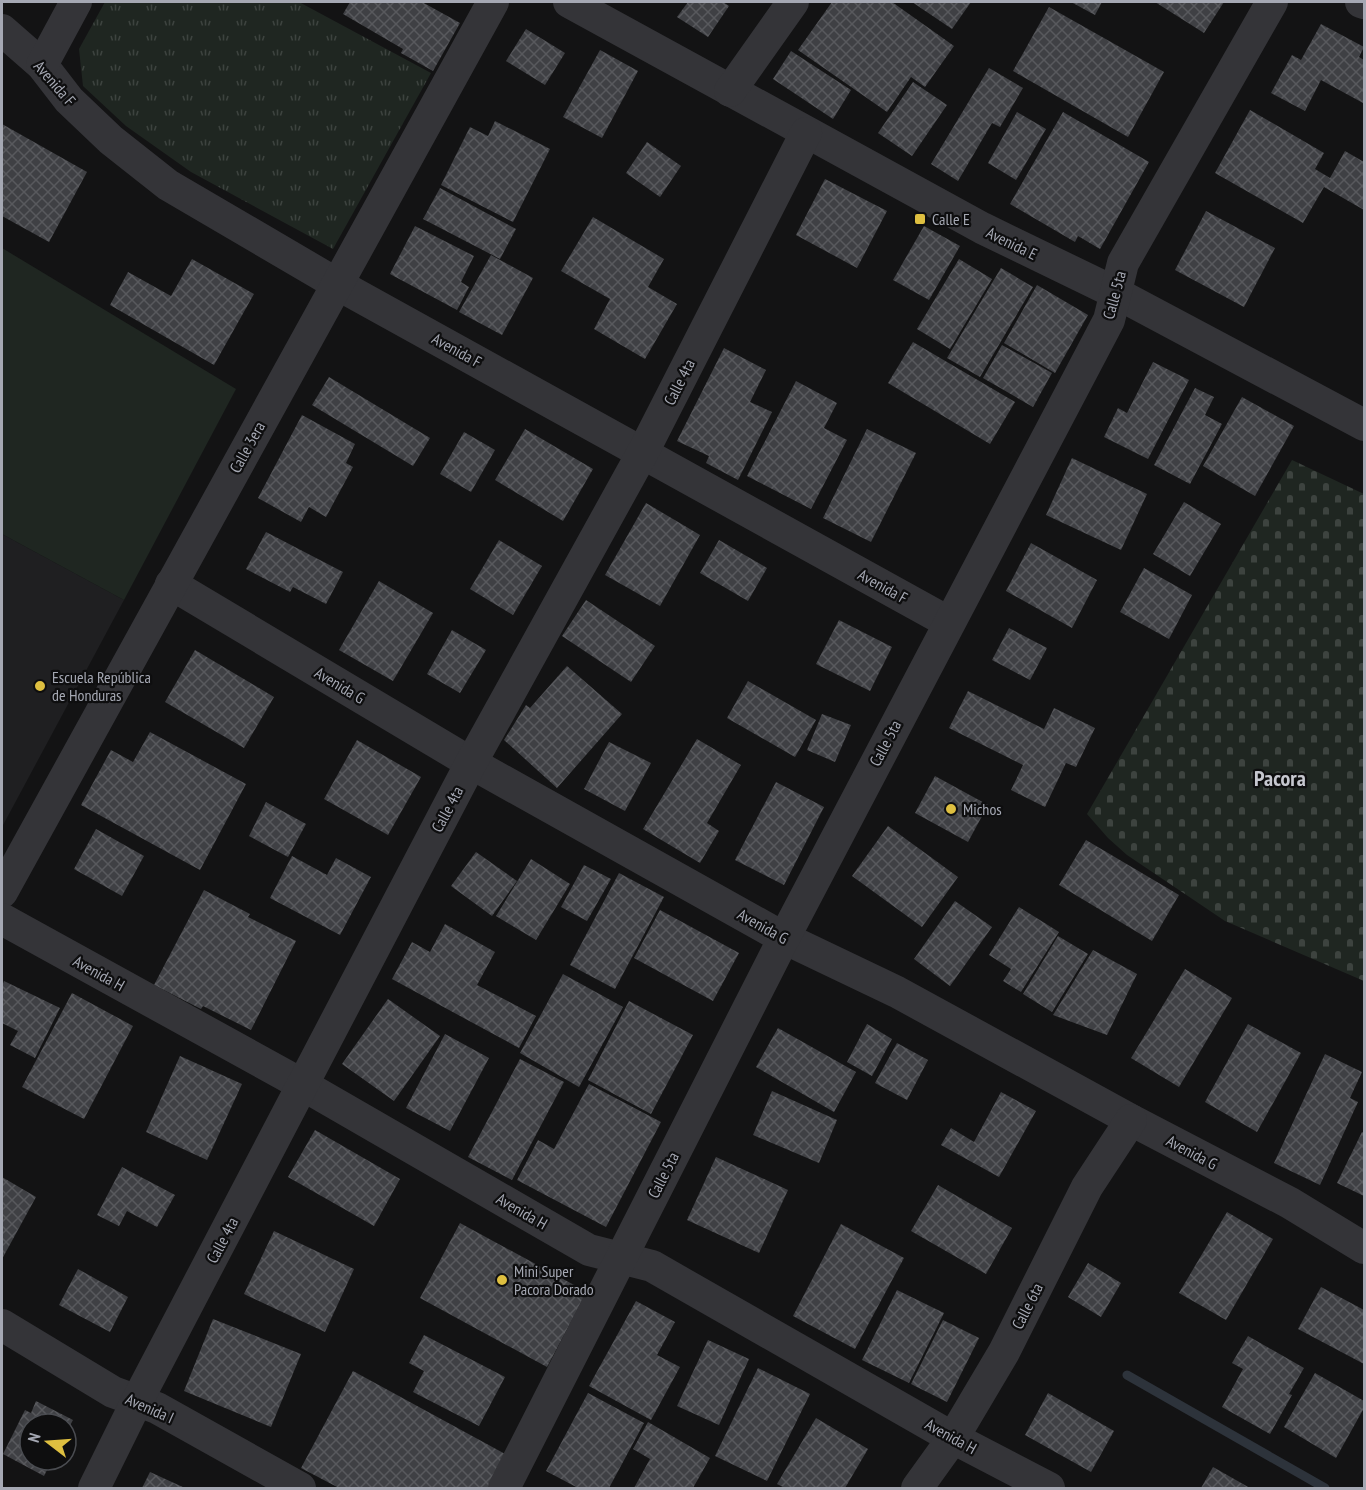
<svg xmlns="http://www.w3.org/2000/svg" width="1366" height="1490" font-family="'PT Sans Narrow',sans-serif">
<defs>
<pattern id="grass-tufts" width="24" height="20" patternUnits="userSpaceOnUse" patternTransform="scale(1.5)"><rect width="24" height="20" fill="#1f2621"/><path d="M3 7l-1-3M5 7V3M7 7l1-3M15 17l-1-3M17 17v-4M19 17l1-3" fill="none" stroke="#3d433f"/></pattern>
<pattern id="cemetery-stones" width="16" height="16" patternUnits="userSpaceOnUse" patternTransform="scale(1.5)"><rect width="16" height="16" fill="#1f2621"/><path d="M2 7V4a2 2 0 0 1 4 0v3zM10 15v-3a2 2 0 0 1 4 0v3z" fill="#3d433f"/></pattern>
<pattern id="building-cross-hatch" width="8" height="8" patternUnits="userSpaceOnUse" patternTransform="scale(1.5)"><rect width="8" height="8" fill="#3f4044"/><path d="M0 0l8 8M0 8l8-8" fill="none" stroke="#58595d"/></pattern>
</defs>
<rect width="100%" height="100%" fill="#131314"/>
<!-- built -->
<path fill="#1f1f21" d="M2,534L124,600L2,827Z"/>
<!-- grass -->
<path fill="url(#grass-tufts)" d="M105,2H299L431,73L333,249L191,172L126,126L83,86L79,49Z"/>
<!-- cemetery -->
<path fill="url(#cemetery-stones)" d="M1292,460L1364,494V981L1225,921L1127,855L1108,838L1087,814Z"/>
<!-- park -->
<path fill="#1f2621" d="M2,248L236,389L124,600L2,534Z"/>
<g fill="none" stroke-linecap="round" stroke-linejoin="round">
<!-- stream -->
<path stroke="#2d333b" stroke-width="9" d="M1127,1375L1325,1488"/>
</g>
<!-- building -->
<g fill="url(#building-cross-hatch)">
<path d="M350,2H422L460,23L433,71L401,53L403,49L343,14Z"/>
<path d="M688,2H723L729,6L708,37L677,17Z"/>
<path d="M832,2H892L954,46L925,87L911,77L887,112L798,50Z"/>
<path d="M912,2H971L952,29Z"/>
<path d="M1071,2H1102L1095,15Z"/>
<path d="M1155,2H1224L1204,33Z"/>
<path d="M1049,7L1164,72L1128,137L1013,71Z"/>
<path d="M1321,24L1364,47L1359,57L1364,60L1363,103L1321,80L1305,111L1271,93L1292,55L1301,60Z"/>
<path d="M526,29L565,53L545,85L506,61Z"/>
<path d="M600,50L638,71L602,138L563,117Z"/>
<path d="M791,51L851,90L833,119L773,79Z"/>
<path d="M989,68L1023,88L1000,127L992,123L958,181L931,164Z"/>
<path d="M913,82L947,105L912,156L878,133Z"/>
<path d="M1250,110L1324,153L1315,169L1330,178L1345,151L1364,162V210L1324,187L1303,223L1215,173Z"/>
<path d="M1017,112L1046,129L1016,180L988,163Z"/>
<path d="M1063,112L1149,162L1100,249L1078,236L1075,242L1010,204Z"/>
<path d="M495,121L550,149L513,222L441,185L470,127L488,136Z"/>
<path d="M2,124L87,172L49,242L2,216Z"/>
<path d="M647,142L681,166L660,197L626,173Z"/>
<path d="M825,179L887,211L857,268L796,235Z"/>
<path d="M440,188L516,229L500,259L423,219Z"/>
<path d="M1206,211L1275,248L1244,307L1175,270Z"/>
<path d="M593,217L664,259L648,287L677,304L645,359L594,329L610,299L561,271Z"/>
<path d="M415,226L474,256L461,282L469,287L457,310L390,274Z"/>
<path d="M924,226L960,246L929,300L893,280Z"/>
<path d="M491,255L533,278L502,335L459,312Z"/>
<path d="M192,259L254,294L214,365L110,305L128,272L171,296Z"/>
<path d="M959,259L992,279L950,349L917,329Z"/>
<path d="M1001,268L1033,287L980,377L947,358Z"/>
<path d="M1037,285L1088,315L1055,373L1004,343Z"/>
<path d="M913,342L1015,402L990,444L888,383Z"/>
<path d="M1002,345L1052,373L1033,407L983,378Z"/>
<path d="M724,348L766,370L750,402L772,412L738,480L706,463L709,456L677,441Z"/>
<path d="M1153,362L1189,380L1148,459L1104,437L1118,408L1127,413Z"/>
<path d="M329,377L430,438L413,466L312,405Z"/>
<path d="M796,381L837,403L824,428L847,440L811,509L747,476Z"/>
<path d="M1195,388L1214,397L1205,415L1222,424L1190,484L1154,465Z"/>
<path d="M1242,397L1294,426L1255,496L1203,466Z"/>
<path d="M302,415L355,444L346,463L353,467L326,517L309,507L301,522L258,498Z"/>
<path d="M525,429L593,469L563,521L495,480Z"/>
<path d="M867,429L916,453L871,542L823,518Z"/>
<path d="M464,432L495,450L471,492L440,474Z"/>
<path d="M1072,458L1147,494L1121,550L1046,515Z"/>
<path d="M1184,502L1221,524L1190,576L1153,554Z"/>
<path d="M646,503L700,535L660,606L605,575Z"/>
<path d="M266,532L343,572L326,604L293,587L290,592L246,569Z"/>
<path d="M499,540L542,566L513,615L470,589Z"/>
<path d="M719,540L767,568L748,601L700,573Z"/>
<path d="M1031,543L1097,580L1072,628L1006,591Z"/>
<path d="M1144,568L1192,595L1169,639L1120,612Z"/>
<path d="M379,581L433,613L393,681L339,650Z"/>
<path d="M586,600L655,646L631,682L562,636Z"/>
<path d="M839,620L892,647L870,691L816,664Z"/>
<path d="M1009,628L1047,648L1030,680L992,660Z"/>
<path d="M452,630L486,650L460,693L427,674Z"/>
<path d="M195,650L274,697L244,748L165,702Z"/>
<path d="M567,666L622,714L557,788L504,740L526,705L530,708Z"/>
<path d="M748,681L816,720L795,757L727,718Z"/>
<path d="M968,691L1044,729L1054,708L1095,728L1076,767L1066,763L1045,807L1011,790L1023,765L949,728Z"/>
<path d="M822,714L851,725L835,762L807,750Z"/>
<path d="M150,732L246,784L200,870L81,805L111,750L133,762Z"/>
<path d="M697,739L741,765L707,823L719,831L700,863L643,829Z"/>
<path d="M357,740L421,777L388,835L324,799Z"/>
<path d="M609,742L651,763L625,811L584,789Z"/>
<path d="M935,776L988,805L968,842L915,813Z"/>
<path d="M776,782L824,807L784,885L735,860Z"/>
<path d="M266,802L306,824L288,857L249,836Z"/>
<path d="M888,826L958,877L922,927L852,876Z"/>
<path d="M96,829L144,856L122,896L74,869Z"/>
<path d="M1086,840L1179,895L1152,941L1059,885Z"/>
<path d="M476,852L517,881L492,916L451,886Z"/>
<path d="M292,856L327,875L336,858L371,877L340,935L270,898Z"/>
<path d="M531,859L570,884L536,940L496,916Z"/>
<path d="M584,865L611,879L587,921L561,907Z"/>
<path d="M619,873L664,897L615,989L570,965Z"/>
<path d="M204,890L250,914L248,917L296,941L251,1030L203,1006L201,1009L154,985Z"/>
<path d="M955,901L992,927L950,986L914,959Z"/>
<path d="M1019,907L1059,932L1021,992L1003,981L1011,969L989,955Z"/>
<path d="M660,910L739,953L713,1001L634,958Z"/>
<path d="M445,924L495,952L477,985L536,1016L519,1048L392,979L412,942L430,952Z"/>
<path d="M1058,936L1088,954L1052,1012L1023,994Z"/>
<path d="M1093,950L1137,974L1107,1035L1053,1015Z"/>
<path d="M1185,969L1232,998L1179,1087L1131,1058Z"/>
<path d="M563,974L623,1007L579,1087L520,1053Z"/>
<path d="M4,981L60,1008L35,1058L10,1045L18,1031L2,1023V986Z"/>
<path d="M72,993L133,1026L84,1119L22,1087Z"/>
<path d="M388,999L440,1036L394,1101L342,1064Z"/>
<path d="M629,1001L693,1035L651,1114L588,1080Z"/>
<path d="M867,1024L892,1039L872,1076L847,1062Z"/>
<path d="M1248,1024L1301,1053L1257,1132L1205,1102Z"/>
<path d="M778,1028L856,1072L834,1112L756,1067Z"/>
<path d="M445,1034L489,1058L450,1131L406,1108Z"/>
<path d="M897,1043L928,1060L907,1100L875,1083Z"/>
<path d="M1325,1054L1362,1072L1350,1098L1358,1102L1320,1185L1274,1163Z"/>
<path d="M180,1056L242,1084L207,1160L146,1132Z"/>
<path d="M520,1059L564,1082L512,1180L468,1157Z"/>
<path d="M589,1084L661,1122L606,1227L517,1180L538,1140L554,1149Z"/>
<path d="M772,1091L837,1120L819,1163L753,1135Z"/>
<path d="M1001,1092L1036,1111L999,1177L941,1145L951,1128L974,1142Z"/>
<path d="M315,1130L400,1179L374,1226L288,1177Z"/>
<path d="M1362,1132L1364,1133V1196L1337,1183Z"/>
<path d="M716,1157L788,1190L759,1253L687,1220Z"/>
<path d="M122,1167L175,1195L157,1227L127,1211L119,1226L97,1215Z"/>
<path d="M2,1177L36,1197L2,1259Z"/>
<path d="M938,1185L1012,1228L986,1274L911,1231Z"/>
<path d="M1227,1212L1273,1239L1226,1320L1179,1293Z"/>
<path d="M460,1223L587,1292L547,1367L420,1298Z"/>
<path d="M841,1224L904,1258L855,1349L793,1316Z"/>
<path d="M274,1231L354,1269L325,1332L244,1294Z"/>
<path d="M1088,1263L1121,1283L1101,1317L1068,1297Z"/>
<path d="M78,1269L128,1297L110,1332L59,1305Z"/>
<path d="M1321,1287L1364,1310V1364L1298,1329Z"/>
<path d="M897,1290L944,1313L909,1383L862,1360Z"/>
<path d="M636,1301L675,1322L657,1355L680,1367L651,1420L589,1386Z"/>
<path d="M213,1319L301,1354L271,1427L184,1391Z"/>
<path d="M943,1320L979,1338L947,1402L911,1384Z"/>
<path d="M424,1335L505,1377L479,1426L413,1392L424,1371L409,1363Z"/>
<path d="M1248,1336L1304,1368L1289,1394L1292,1395L1270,1434L1222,1407L1243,1369L1232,1363Z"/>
<path d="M708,1340L749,1359L719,1425L677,1406Z"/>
<path d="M758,1368L810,1394L767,1481L715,1456Z"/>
<path d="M353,1371L507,1455L490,1488H339L301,1468Z"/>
<path d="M1315,1373L1364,1401V1408L1336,1458L1284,1427Z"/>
<path d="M588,1393L644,1423L609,1488H578L546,1471Z"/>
<path d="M1048,1393L1114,1431L1091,1472L1025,1435Z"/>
<path d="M36,1401L73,1420L66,1433V1424H30V1460H52L44,1476L3,1454L25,1410L31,1413Z"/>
<path d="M816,1418L868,1449L845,1488H785L777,1484Z"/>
<path d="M648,1422L710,1458L693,1488H634L650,1459L633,1449Z"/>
<path d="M1213,1467L1250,1488H1201Z"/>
<path d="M150,1472L185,1488H142Z"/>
</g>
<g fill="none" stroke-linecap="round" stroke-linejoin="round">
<!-- street -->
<g stroke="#343438" stroke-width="32">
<path d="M569,2L982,228L1116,293L1364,425"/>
<path d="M1361,2L1364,3"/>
<path d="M2,30L42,65L69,100L111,140L168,185L337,284L948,622"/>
<path d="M42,65L76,2"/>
<path d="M730,91L793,2"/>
<path d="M171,584L471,763L784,938L897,992L1131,1120L1290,1203L1364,1248"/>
<path d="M2,892L493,2"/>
<path d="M2,919L303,1085L589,1250L652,1266L953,1438L1049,1488"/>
<path d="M2,1325L113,1392L157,1408L300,1488"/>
<path d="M94,1488L137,1401L471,763L643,452L806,133"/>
<path d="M504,1488L784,938L1109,320L1123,263L1272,2"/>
<path d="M917,1488L953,1438L1004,1352L1087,1187L1131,1120"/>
</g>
</g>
<!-- markers -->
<g fill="#debf40" stroke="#0e0e0f" stroke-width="2">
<rect x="914" y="213" width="12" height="12" rx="3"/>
<circle cx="40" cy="686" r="6"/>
<circle cx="951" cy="809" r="6"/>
<circle cx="502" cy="1280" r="6"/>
</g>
<g text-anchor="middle" stroke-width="4.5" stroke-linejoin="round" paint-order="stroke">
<!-- street labels -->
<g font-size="16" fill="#a5a8b3" stroke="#0e0e0f">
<text transform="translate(55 83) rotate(49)" y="6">Avenida F</text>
<text transform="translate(1012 243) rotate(26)" y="6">Avenida E</text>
<text transform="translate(1114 295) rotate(-75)" y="6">Calle 5ta</text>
<text transform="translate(457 350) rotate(29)" y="6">Avenida F</text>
<text transform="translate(679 382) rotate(-63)" y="6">Calle 4ta</text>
<text transform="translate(247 447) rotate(-61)" y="6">Calle 3era</text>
<text transform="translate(883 586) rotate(29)" y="6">Avenida F</text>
<text transform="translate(340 685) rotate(31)" y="6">Avenida G</text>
<text transform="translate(885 743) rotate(-62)" y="6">Calle 5ta</text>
<text transform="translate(447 809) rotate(-62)" y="6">Calle 4ta</text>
<text transform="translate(763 926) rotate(29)" y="6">Avenida G</text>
<text transform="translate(99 973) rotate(29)" y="6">Avenida H</text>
<text transform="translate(1192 1152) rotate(28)" y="6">Avenida G</text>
<text transform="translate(663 1175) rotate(-63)" y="6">Calle 5ta</text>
<text transform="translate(522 1211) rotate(30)" y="6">Avenida H</text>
<text transform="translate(222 1240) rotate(-62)" y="6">Calle 4ta</text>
<text transform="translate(1027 1306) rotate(-63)" y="6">Calle 6ta</text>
<text transform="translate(150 1408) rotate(24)" y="6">Avenida I</text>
<text transform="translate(951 1436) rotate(29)" y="6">Avenida H</text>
</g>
<!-- poi labels -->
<g font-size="16" fill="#a5a8b3" stroke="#0e0e0f" text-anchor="start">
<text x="932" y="225">Calle E</text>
<text x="52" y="683">Escuela República<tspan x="52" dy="18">de Honduras</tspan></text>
<text x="963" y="815">Michos</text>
<text x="514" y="1277">Mini Super<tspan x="514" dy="18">Pacora Dorado</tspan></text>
</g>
<!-- district labels -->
<g font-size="22" font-weight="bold" fill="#c6c7cf" stroke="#0e0e0f">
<text x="1280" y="786">Pacora</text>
</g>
</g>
<!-- border -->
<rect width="1366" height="1490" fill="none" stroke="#a5a8b3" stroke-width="6"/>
<!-- north arrow -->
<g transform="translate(48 1442) rotate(287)"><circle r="28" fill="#0e0e0f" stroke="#4a4c51" stroke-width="1.5"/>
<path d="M0-4.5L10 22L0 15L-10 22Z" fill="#debf40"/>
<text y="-9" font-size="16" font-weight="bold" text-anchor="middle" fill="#a5a8b3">N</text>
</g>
</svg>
